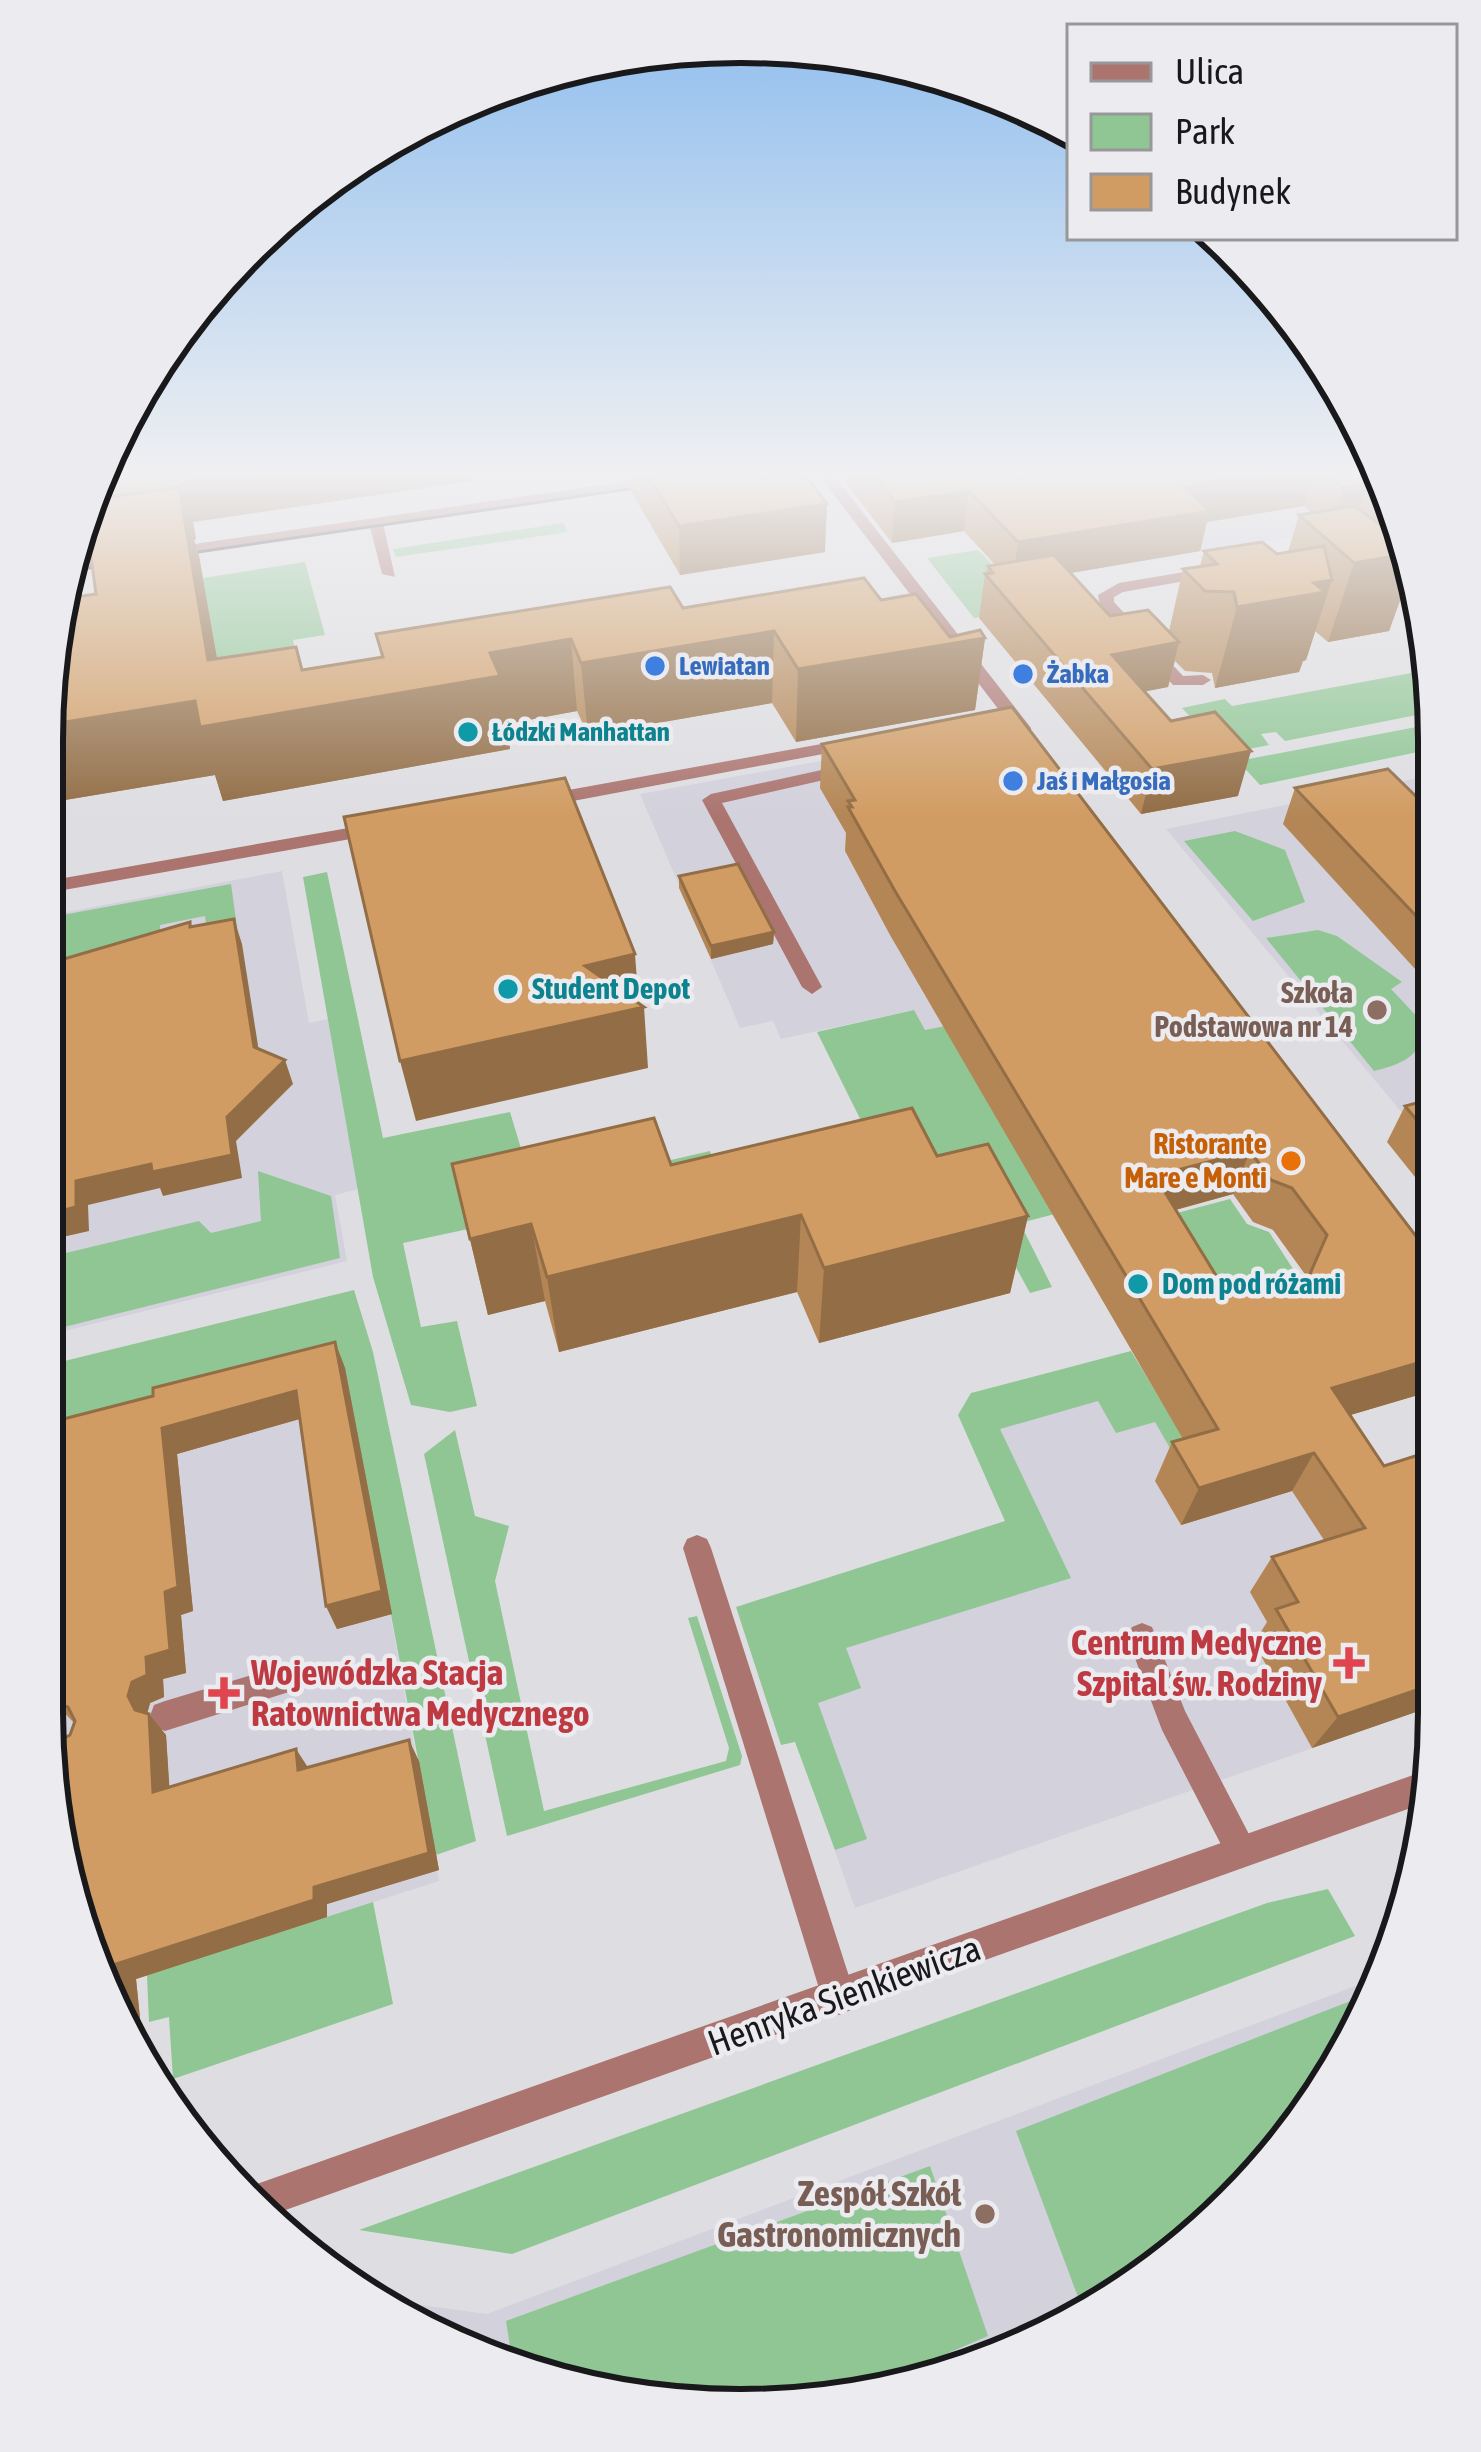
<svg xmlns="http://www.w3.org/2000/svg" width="1481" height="2452" font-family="'Asap Condensed',sans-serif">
<rect width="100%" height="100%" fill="#dedee2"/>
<!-- built -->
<g fill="#d2d1dc">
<path d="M1117,473H1362L1389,521L1201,552Z"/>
<path d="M989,730L945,1026L925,1030L913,1010L781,1039L773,1021L740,1028L640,794Z"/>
<path d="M1437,774L1435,1201L1387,1142L1418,1132L1166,829Z"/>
<path d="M282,871L309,1023L328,1019L358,1189L335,1195L347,1261L44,1336L46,916Z"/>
<path d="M1142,1364L1226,1511L1434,1449L1433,1706L855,1908L763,1646L1033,1564L966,1413Z"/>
<path d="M345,1368L439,1881L107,1988L79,1935L42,1711L43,1447Z"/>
<path d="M1387,1974L1295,2136L1129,2292L964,2373L740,2410L517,2373L377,2299L487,2314Z"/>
</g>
<!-- green -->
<g fill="#8fc694">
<path d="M563,523L568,532L396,557L393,549Z"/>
<path d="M978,550L994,566L1008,604L980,609L984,616L974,618L927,558Z"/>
<path d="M305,562L325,635L293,640L300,674L220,680L203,578Z"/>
<path d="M1433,669L1437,711L1285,741L1276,732L1261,734L1269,745L1224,754L1182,708L1225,699L1232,706Z"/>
<path d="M1437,723V748L1260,785L1238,761Z"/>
<path d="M1235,831L1285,850L1305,902L1253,921L1184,841Z"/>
<path d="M327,872L383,1138L510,1112L523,1155L494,1201L710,1151L720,1183L660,1188L403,1243L421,1327L457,1321L477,1406L450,1412L411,1405L373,1277L303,877Z"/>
<path d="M231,884L238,934L208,939L205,916L160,925L161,951L46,972V918Z"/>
<path d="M1318,930L1337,936L1402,982L1391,989L1424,1024C1425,1055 1401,1065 1374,1071L1266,938Z"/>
<path d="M914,1010L925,1030L945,1026L1055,1214L1020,1223L1052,1287L1030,1293L983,1207L882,1163L817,1032Z"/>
<path d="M258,1171L331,1196L340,1258L44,1332L45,1258L199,1221L211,1233L261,1221Z"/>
<path d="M1230,1199L1247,1224L1269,1232L1297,1275L1293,1290L1234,1335L1158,1218Z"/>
<path d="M354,1290L373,1352L476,1841L436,1855L345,1369L43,1446L44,1366Z"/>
<path d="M1131,1351L1196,1459L1182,1469L1155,1422L1116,1433L1098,1401L1000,1429L1071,1578L846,1648L861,1688L818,1703L867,1839L835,1850L795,1742L781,1745L736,1607L1005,1521L958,1415L971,1393Z"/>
<path d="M455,1430L475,1516L509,1526L495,1581L544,1811L726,1761L729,1748L688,1618L697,1616L742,1756L740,1765L507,1836L424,1454Z"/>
<path d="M1328,1889L1355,1936L512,2254L359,2230L1267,1903Z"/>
<path d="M373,1902L393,2004L173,2079L169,2017L149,2022L147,1975Z"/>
<path d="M1379,1990L1295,2136L1143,2279L1081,2305L1016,2131Z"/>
<path d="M930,2166L988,2336L861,2390L740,2410L514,2372L506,2321Z"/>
</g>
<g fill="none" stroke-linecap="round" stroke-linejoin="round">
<!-- service -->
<g fill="#ab746f" fill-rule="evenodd">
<path d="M376,519L383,523L395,577L382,574L369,523Z"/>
<path d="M1214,567L1219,569V575L1123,592L1114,597V602L1183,676L1203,675L1211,680L1203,685H1173L1100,606L1098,595L1119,583Z"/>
<path d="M849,739L858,744L855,748L541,807L532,801L541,795Z"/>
<path d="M849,764L855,765V773L722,803L822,987L812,994L802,987L702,800L711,794Z"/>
<path d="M377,823L386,829L384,833L47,893V881Z"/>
<path d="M697,1535L707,1539L711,1548L856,1998L851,2010L839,2015L827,2010L822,1998L683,1548L687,1539Z"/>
<path d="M1142,1623L1152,1627L1185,1711L1252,1840L1257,1851L1252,1862L1241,1867L1230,1862L1162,1730L1127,1637L1132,1627Z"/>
<path d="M295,1662L306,1666L310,1676L306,1686L295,1690L165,1731L154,1727L150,1716L154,1705L165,1701Z"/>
</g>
<!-- tertiary -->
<g fill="#ab746f" fill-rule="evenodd">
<path d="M684,473H722L167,558L159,553L167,548Z"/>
<path d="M817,473H832L1031,728V736H1019Z"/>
<path d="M121,555L129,560L126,563L69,571L71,562Z"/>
<path d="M1433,1768V1800L266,2217L240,2190Z"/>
</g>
<!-- tram -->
<g stroke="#444446" stroke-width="3">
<path d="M164,557L663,484"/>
<path d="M69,571L122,563"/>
</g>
</g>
<!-- wall -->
<g fill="#b48655" fill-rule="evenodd">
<path d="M620,473H804L825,552L680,575L631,491L630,477H623Z"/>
<path d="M845,473H1379L1415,559L1422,602L1418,603L1403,591L1389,631L1328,642L1315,631L1306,660L1303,661L1299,672L1215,688L1212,673L1185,671L1175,661L1168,687L1145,691L1238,796L1141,814L979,618L985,574L988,566L995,565L964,531L892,543L845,482ZM1304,506L1312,513L1299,515L1288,552L1277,554L1204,551L1200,566L1183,569L1169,631L1110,616L1071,573L1200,551L1207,522Z"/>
<path d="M472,481L193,522L196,539L194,540L199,556L217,659L302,670L381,657L376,634L683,608L881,600L950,637L985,638L975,710L796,742L772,703L588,735L577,711L507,724L510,749L223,801L215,775L47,803L48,650L96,594L88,537Z"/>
<path d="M822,744L1435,1261V1390L1350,1415L1433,1706L1312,1748L1254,1643L1267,1622L1250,1592L1272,1557L1324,1540L1292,1491L1181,1525L1155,1481L1172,1442L1183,1439L890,935L845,851L846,833L820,788ZM1233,1194L1253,1222L1273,1230L1307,1277L1304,1284L1261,1295L1220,1282L1176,1210Z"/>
<path d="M1295,788L1437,817L1436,992L1283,824Z"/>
<path d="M679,876L774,932L773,944L711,959L679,888Z"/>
<path d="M1436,1098L1435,1202L1387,1142L1405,1106Z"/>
<path d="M937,1156L1028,1216L1010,1293L819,1343L797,1292L559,1352L545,1301L488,1315L452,1164L671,1165Z"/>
<path d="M335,1342L345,1368L392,1614L337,1629L326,1606L299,1419L177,1454L193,1611L181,1615L186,1673L163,1679L164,1697L150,1703L147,1714L166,1735L169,1787L308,1767L419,1761L439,1870L327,1904V1917L136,1979L144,2057L79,1935L70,1735L74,1723L55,1703L54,1693L47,1686L46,1644L42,1640L44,1424L153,1396Z"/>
</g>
<!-- shaded-wall -->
<g fill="#926d45">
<path d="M253,473H471L472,481L193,522L196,539L194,540L199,556L228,722L312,708L490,653L571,639L577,711L507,724L510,749L223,801L215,775L47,803V725L195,701L227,723L99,535L78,538L89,496Z"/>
<path d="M1272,473H1314L1304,506L1207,522L1200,551L1012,583L1018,542L1184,487Z"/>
<path d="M1367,484L1354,525L1331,529L1343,488Z"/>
<path d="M969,491L964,531L892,543L895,502Z"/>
<path d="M827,504L825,552L680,575L679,526Z"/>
<path d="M1412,553L1415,559L1389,631L1328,642L1354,563Z"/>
<path d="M1332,580L1306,660L1303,661L1299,672L1215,688L1237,607L1314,583Z"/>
<path d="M774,631L772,703L588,735L581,663Z"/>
<path d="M985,638L975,710L796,742L798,669Z"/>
<path d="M1179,642L1168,687L1102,700L1112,655Z"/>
<path d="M1251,751L1238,796L1141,814L1152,769Z"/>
<path d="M234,919L242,944L262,1071L254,1047Z"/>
<path d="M774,932L773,944L711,959V946Z"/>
<path d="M635,954L639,1008L644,1007L648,1068L416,1121L400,1061L585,966Z"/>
<path d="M285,1060L293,1084L236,1141L242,1178L163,1196L160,1188L88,1205L89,1231L45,1241V1215L76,1181L227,1117Z"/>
<path d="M1250,1151L1233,1194L1141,1219L1155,1176Z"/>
<path d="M801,1215L797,1292L559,1352L547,1277Z"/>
<path d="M1028,1216L1010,1293L819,1343L824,1268Z"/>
<path d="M531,1224L545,1301L488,1315L470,1239Z"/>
<path d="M335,1342L345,1368L392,1614L337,1629L326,1606Z"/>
<path d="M1435,1358V1390L1310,1427L1332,1388Z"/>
<path d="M296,1391L307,1417L177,1454L193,1611L181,1615L186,1673L163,1679L164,1697L150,1703L146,1718L149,1714L166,1735L171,1811L153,1792L135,1710L128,1696L132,1682L146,1657L165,1592L162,1428Z"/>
<path d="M1314,1453L1292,1491L1181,1525L1199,1488Z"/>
<path d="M1434,1684L1433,1706L1312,1748L1338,1717Z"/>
<path d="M409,1740L419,1761L439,1870L327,1904V1917L136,1979L144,2057L121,2015L116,1964L314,1887Z"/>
<path d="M296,1749L309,1769L298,1770Z"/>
</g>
<!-- building -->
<g fill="#d19c63" stroke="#926d45" stroke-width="3" fill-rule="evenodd">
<path d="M95,473H253L182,483L185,501H183L179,487L89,500Z"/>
<path d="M646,473H804L827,504L679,526Z"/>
<path d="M872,473H1272L1184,487L1210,511L1018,542L969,491L895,502Z"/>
<path d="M1325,473H1370L1367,484L1343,488Z"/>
<path d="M179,487L208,660L296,647L302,670L383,657L376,634L670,587L683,608L864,578L881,600L916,594L950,637L980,630L985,638L798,669L774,631L581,663L571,639L490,653L500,676L200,727L195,701L47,725L48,650L62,599L96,594L85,512L88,500Z"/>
<path d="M1354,506L1410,546L1412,553L1354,563L1299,515Z"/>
<path d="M1262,542L1277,554L1324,546L1332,580L1314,583L1325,592L1237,607L1234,592L1205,591L1183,569L1217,564L1204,551Z"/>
<path d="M1054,555L1110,616L1148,610L1179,642L1112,655L1171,721L1215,712L1251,751L1152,769L985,574L993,573L988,566Z"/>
<path d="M1012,707L1435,1261V1358L1332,1388L1384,1466L1434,1450V1684L1338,1717L1276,1609L1298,1602L1272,1557L1365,1528L1314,1453L1199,1488L1172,1442L1218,1429L895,891L848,807H852L848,801L855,800L822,744ZM1250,1151L1271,1180L1292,1188L1327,1235L1306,1283L1261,1295L1220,1282L1155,1176Z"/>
<path d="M1388,769L1437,817L1436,937L1295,788Z"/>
<path d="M565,778L635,954L585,966L644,1007L400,1061L344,817Z"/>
<path d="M738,864L774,932L711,946L679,876Z"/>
<path d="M234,919L254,1047L285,1060L227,1117L232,1155L152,1172L151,1164L76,1181V1207L45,1215L46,956L64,952V959L190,922V927Z"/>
<path d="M1436,1098V1143L1405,1106Z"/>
<path d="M912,1108L937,1156L988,1144L1028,1216L824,1268L801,1215L547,1277L531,1224L470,1239L452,1164L654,1118L671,1165Z"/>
<path d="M335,1342L382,1591L326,1606L296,1391L162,1428L178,1587L165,1592L170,1650L146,1657L147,1675L132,1682L128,1696L135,1710L149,1714L153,1792L296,1749L298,1770L409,1740L429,1853L314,1887V1900L116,1964L121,2015L79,1935L56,1796V1742L70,1735L75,1721L68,1707L55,1703L54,1684L47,1686L45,1625L42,1626L44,1424L153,1396V1388Z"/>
</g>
<!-- sky -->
<linearGradient id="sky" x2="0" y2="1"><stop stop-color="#8cbcee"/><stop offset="0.58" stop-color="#f0f0f2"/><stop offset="1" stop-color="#f0f0f2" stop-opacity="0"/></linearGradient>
<rect width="1481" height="817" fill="url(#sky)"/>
<!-- markers -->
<g fill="#3f7fe0" stroke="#ecebef" stroke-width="4.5">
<circle cx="655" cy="666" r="12"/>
<circle cx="1023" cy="674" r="12"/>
<circle cx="1013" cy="781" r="12"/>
</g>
<g fill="#0f9aa8" stroke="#ecebef" stroke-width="4.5">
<circle cx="468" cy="732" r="12"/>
<circle cx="508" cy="989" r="12"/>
<circle cx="1138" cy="1284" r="12"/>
</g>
<g fill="#8d6e63" stroke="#ecebef" stroke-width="4.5">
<circle cx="1377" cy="1010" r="12"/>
<circle cx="985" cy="2214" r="12"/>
</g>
<circle fill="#e8710a" stroke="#ecebef" stroke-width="4.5" cx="1291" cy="1161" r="12"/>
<g fill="#e0444e" stroke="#ecebef" stroke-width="4.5">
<path d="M1343 1645h12v12h12v12h-12v12h-12v-12h-12v-12h12z"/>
<path d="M218 1675h12v12h12v12h-12v12h-12v-12h-12v-12h12z"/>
</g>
<g text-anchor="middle" stroke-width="9" stroke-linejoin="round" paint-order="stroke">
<!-- far-shop labels -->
<g font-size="27" font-weight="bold" fill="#366cbe" stroke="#ecebef" text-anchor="start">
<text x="679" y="675">Lewiatan</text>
<text x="1047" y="683">Żabka</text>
<text x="1037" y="790">Jaś i Małgosia</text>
</g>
<!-- far-culture labels -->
<g font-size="27" font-weight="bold" fill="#0d838f" stroke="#ecebef" text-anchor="start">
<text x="492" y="741">Łódzki Manhattan</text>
</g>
<!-- culture labels -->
<g font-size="30" font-weight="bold" fill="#0d838f" stroke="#ecebef" text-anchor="start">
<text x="532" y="999">Student Depot</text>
<text x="1162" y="1294">Dom pod różami</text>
</g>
<!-- education labels -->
<g font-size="30" font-weight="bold" fill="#785e54" stroke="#ecebef" text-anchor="end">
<text x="1353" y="1003">Szkoła<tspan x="1353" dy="34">Podstawowa nr 14</tspan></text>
</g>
<!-- food labels -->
<g font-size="30" font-weight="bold" fill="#c56008" stroke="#ecebef" text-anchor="end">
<text x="1267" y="1154">Ristorante<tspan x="1267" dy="34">Mare e Monti</tspan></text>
</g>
<!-- near-health labels -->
<g font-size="36" font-weight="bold" fill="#be3a42" stroke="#ecebef" text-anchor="end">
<text x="1322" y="1655">Centrum Medyczne<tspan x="1322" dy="41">Szpital św. Rodziny</tspan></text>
<text x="251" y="1685" text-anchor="start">Wojewódzka Stacja<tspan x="251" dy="41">Ratownictwa Medycznego</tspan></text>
</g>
<!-- near-street labels -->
<g font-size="36" fill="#19191b" stroke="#ecebef">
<text transform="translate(844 1995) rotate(-20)" y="13">Henryka Sienkiewicza</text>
</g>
<!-- near-education labels -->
<g font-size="36" font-weight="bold" fill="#785e54" stroke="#ecebef" text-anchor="end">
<text x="961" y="2206">Zespół Szkół<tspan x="961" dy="41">Gastronomicznych</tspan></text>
</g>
</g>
<!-- crop -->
<path d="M0 0H1481V2452H0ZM740 63H741A677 677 0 0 1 1418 740V1712A677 677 0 0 1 741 2389H740A677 677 0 0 1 63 1712V740A677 677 0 0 1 740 63Z" fill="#ecebef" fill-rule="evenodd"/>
<path fill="none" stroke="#19191b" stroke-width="6" d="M740 63H741A677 677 0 0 1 1418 740V1712A677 677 0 0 1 741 2389H740A677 677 0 0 1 63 1712V740A677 677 0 0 1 740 63Z"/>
<!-- legend -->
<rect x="1067" y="24" width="390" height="216" fill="#ecebef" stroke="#98979a" stroke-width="3"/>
<rect x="1091" y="63" width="60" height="18" fill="#ab746f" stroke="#98979a" stroke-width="3"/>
<text x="1175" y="84" font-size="36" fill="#19191b">Ulica</text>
<rect x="1091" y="114" width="60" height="36" fill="#8fc694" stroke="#98979a" stroke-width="3"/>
<text x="1175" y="144" font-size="36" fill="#19191b">Park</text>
<rect x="1091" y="174" width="60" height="36" fill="#d19c63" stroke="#98979a" stroke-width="3"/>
<text x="1175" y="204" font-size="36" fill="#19191b">Budynek</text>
</svg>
